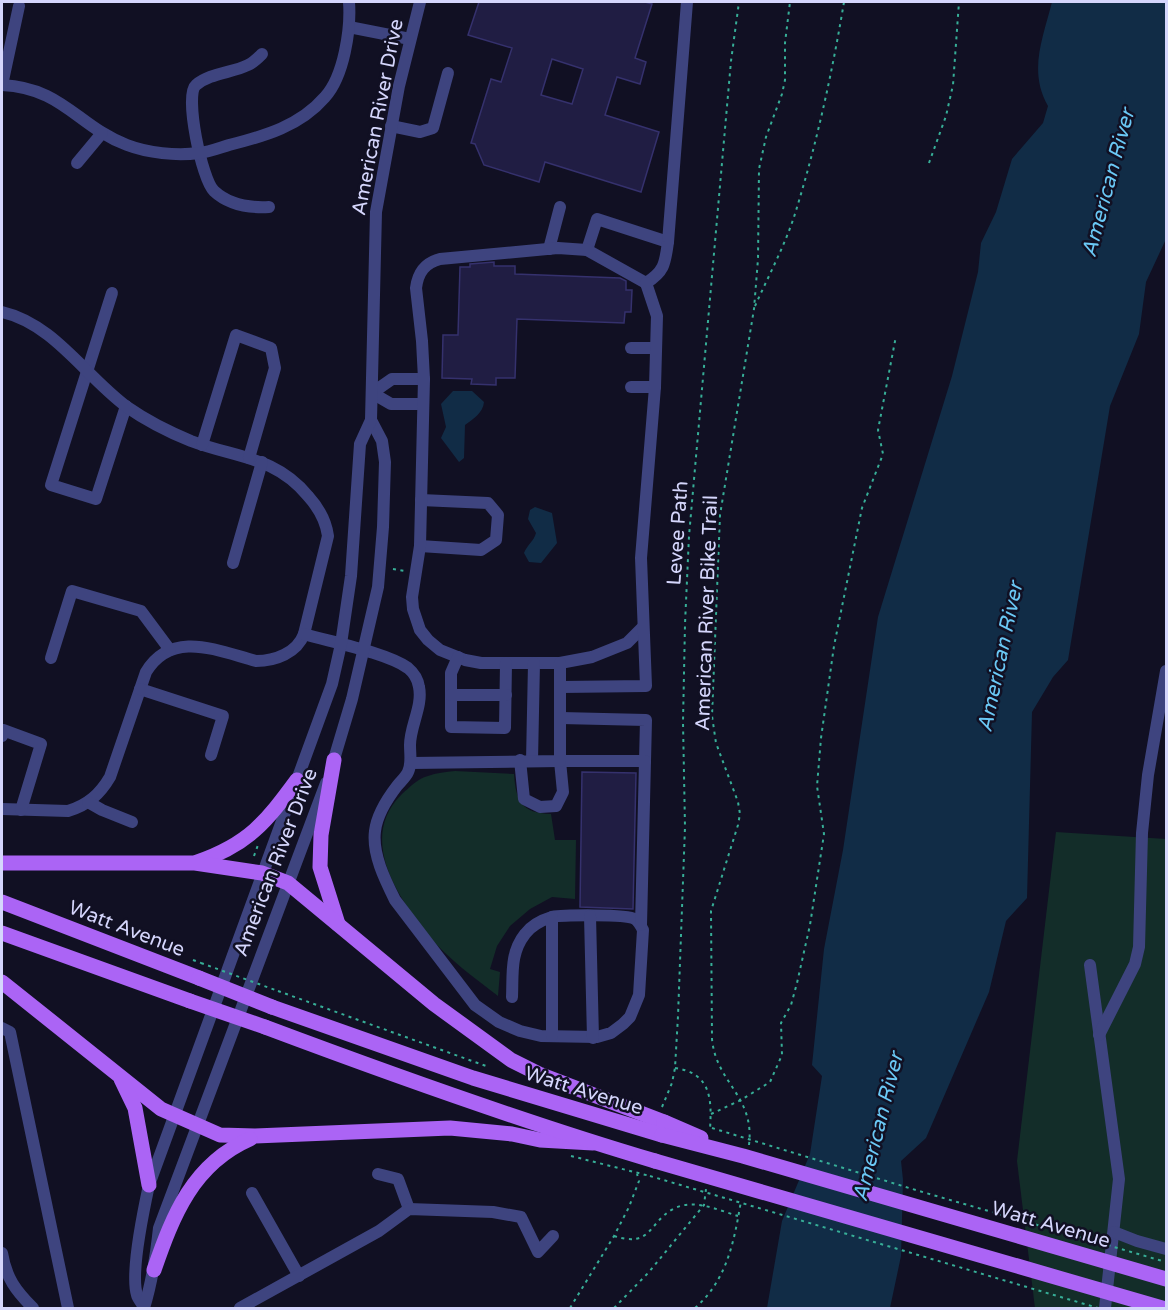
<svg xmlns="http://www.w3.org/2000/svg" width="1168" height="1310" font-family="'Varela Round',sans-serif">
<rect width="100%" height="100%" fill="#111023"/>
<!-- green -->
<g fill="#132d29">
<path d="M455,771L514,774C516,801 521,813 551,814L555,840H576L575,899L552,897L530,909L510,926L497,946L490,969L500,972L498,996C475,978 448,959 429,936C398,898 357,838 402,794C410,787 417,779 428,776C436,773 446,772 455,771Z"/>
<path d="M1056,832L1166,839V1308H1035L1017,1161Z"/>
</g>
<!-- water -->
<g fill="#112c46">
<path d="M1052,2H1166V239L1146,282L1139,334L1110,406L1068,660L1053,677L1032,712L1027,898L1006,921L989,992L926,1138L901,1161L903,1180L901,1256L890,1308H767L782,1221L810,1154L822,1076L812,1065L824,949L843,850L878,617L952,376L978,272L981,243L996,212L1012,159L1043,123L1048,106C1028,71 1043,38 1052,2Z"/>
<path d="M453,391H472L484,402C483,413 473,419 465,425L464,458L459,462L441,438L446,427L441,404Z"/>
<path d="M535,507L552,513L557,543L541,563L529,562L524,553C527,545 534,541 536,533L528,519L530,510Z"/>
</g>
<!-- building -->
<g fill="#201d43" stroke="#35316d" stroke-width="1.5" fill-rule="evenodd">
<path d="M479,2H645L652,4L635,58L646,62L640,84L617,77L605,115L659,132L641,192L545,162L539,182L484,165L475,144L471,143L491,79L501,82L512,48L468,35ZM552,59L583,69L572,104L541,95Z"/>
<path d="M494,262V266H515V274L620,278L626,281V290H632L631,312H625L624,323L517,319L515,378H496V385L471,384L472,379L442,378L443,335H458L460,267H470V264Z"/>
<path d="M582,772L636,773L633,909L580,907Z"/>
</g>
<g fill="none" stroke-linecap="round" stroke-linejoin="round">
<!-- path -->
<g stroke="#37ae97" stroke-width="2" stroke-dasharray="3 4.5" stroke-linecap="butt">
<path d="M929,163L946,116L953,85L959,2"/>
<path d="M755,306C768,277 784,247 794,217C816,147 832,74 844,2"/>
<path d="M393,569L405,571"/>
<path d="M254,856L258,845"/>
<path d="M193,960L201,963"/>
<path d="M278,991L486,1066"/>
<path d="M675,1068C711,1073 712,1099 710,1129"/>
<path d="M662,1107L672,1083L675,1068L678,1016L685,827L683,722L685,624L689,536L731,61L739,2"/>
<path d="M711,1114L741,1100L770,1082L782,1055L781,1023L791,1005L797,983L810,925L824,834L817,786L821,738L834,646L862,508L883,454L878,430L896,336"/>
<path d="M749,1145C755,1096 716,1083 712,1039L711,911L738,825L740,814L738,802L716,743L712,716L720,515L754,309L758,259L759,169L766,137L782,94L785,80V43L790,2"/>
<path d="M571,1156L650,1176"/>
<path d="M614,1236C652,1248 648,1223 673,1209C693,1198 718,1210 738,1216"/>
<path d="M570,1308L614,1236L629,1207L639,1181L637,1174"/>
<path d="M614,1308L649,1272L704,1205L706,1189"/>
<path d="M695,1308C727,1280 734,1242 741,1201"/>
</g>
<!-- minor -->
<g stroke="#3e447f" stroke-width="12">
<path d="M349,27L410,39"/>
<path d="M262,54C258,58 253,63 248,65C232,73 210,73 196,85C184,95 202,180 214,191C229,205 250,208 269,207"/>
<path d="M2,85C63,88 77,126 127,145C148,153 176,156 199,153C209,152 219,148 229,145C265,136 300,126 325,97C344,76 351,29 349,2"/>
<path d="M2,85L19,6"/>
<path d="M391,126L420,132L433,128L448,73"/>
<path d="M77,163L102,133"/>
<path d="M549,249L560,207"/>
<path d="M587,250L597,219L668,242"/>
<path d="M112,293L51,485L96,499L126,406"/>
<path d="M2,312C54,324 85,376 127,407C147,421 169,432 191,441C236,458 275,456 308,496C318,507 326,521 328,536L304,634C297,653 275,661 256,661C218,651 172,629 146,672L110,777C100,794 88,805 68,811L2,809"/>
<path d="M631,348H656"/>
<path d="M631,387H655"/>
<path d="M423,404H391L372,393L392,379H424"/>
<path d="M202,445L236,335L271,348L275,368L249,458"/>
<path d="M420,546L481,550L496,540L498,515L488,503L421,500"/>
<path d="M233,563L262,462"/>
<path d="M643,627L627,643L592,657L560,663H481L465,660L440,650L428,640L420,630L413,609L412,597L420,546L424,379L422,341L416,288C418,272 425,263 440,259L558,248L587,250L646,283C665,271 665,263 668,242L687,2"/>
<path d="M304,634C331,642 387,653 408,668C414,673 418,680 419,687C423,706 410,726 410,745C410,755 412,764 408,772C406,777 400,782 397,786C387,799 377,814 375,831C372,854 385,880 395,900L475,1005L499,1022L520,1031L541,1036L597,1037L611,1033L623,1024L630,1017L639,995L643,930C641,926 639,922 635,919C626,914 563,915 552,917C542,920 531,926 525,934C510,953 513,974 512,997"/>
<path d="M458,657L451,673V727L505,728L506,663"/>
<path d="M51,658L72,591L141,611L170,650"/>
<path d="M561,687L646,686L641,558L655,387L657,316L646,283"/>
<path d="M140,689L223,716L211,755"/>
<path d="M451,695H506"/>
<path d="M561,718L646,720L645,761"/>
<path d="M2,736L3,730L41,744L21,810"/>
<path d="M520,760L524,799L540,807L556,806L563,792L560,761H645L641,925"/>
<path d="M532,761L534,663"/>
<path d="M411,763L560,761V663"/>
<path d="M332,766L352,699L378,587L383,527L385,462L382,441L371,420"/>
<path d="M88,802L102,810L132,822"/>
<path d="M590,916L593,1038"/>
<path d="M552,917V1036"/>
<path d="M1090,965L1119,1179L1105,1308"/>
<path d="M2,1028L10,1032L68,1308"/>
<path d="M1099,1035L1135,964L1139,947L1142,833L1148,775L1166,671"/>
<path d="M378,1174L398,1179L409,1209"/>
<path d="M252,1193L299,1276"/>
<path d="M1114,1232L1137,1241L1166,1249"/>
<path d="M2,1253C6,1278 16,1291 33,1308"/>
<path d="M144,1307C142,1303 138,1299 137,1295C130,1273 144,1208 149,1185L332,684L341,644L351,576L360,444L371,420L376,212L399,86L420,2"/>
<path d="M144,1308C152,1282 156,1256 159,1228L326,783"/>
<path d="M240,1308L379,1231L409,1209L493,1212L521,1217L538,1252L553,1236"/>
</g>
<!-- major -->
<g stroke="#ab64f5" stroke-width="15">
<path d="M334,760L321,835L320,867L338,924"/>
<path d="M197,862C249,844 266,822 297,780"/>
<path d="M2,863H195L262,873L288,883L434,1004L511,1060L539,1074L664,1122"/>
<path d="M2,902L199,978"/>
<path d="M2,933L190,1001"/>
<path d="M2,982L161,1109L220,1135L255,1136L450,1128L512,1134L540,1140L593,1143"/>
<path d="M272,1007L473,1078L662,1135"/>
<path d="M265,1027C393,1075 523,1122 655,1161"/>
<path d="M121,1079L135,1108L149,1185"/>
<path d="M154,1270C173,1215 193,1164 250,1139"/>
</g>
<!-- path-bridge -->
<g stroke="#37ae97" stroke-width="2" stroke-dasharray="3 4.5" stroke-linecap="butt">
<path d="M201,963L278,991"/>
<path d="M712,1128L919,1191L1166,1262"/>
<path d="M650,1176L1098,1308"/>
</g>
<!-- major-bridge -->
<g stroke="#ab64f5" stroke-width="15">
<path d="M199,978L272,1007"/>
<path d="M190,1001L265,1027"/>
<path d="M664,1122L701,1138"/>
<path d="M662,1135L743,1156L1166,1279"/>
<path d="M655,1161L1162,1308"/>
</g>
</g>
<g text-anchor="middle" stroke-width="5" stroke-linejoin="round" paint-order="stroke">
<!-- street labels -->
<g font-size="20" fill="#d5d6fc" stroke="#111023">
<text transform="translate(377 117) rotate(-79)" y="7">American River Drive</text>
<text transform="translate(677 533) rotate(-86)" y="7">Levee Path</text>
<text transform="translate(706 613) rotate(-88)" y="7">American River Bike Trail</text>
<text transform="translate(275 862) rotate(-69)" y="7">American River Drive</text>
<text transform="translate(127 928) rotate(21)" y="7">Watt Avenue</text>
<text transform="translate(584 1090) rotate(17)" y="7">Watt Avenue</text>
<text transform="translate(1051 1224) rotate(16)" y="7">Watt Avenue</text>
</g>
<!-- water labels -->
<g font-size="21" font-style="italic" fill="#6ac8f5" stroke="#111023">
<text transform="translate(1108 183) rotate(-75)" y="7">American River</text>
<text transform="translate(1000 657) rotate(-78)" y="7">American River</text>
<text transform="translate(878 1127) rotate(-76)" y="7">American River</text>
</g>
</g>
<!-- border -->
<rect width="1168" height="1310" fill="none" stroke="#d5d6fc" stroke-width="6"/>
</svg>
